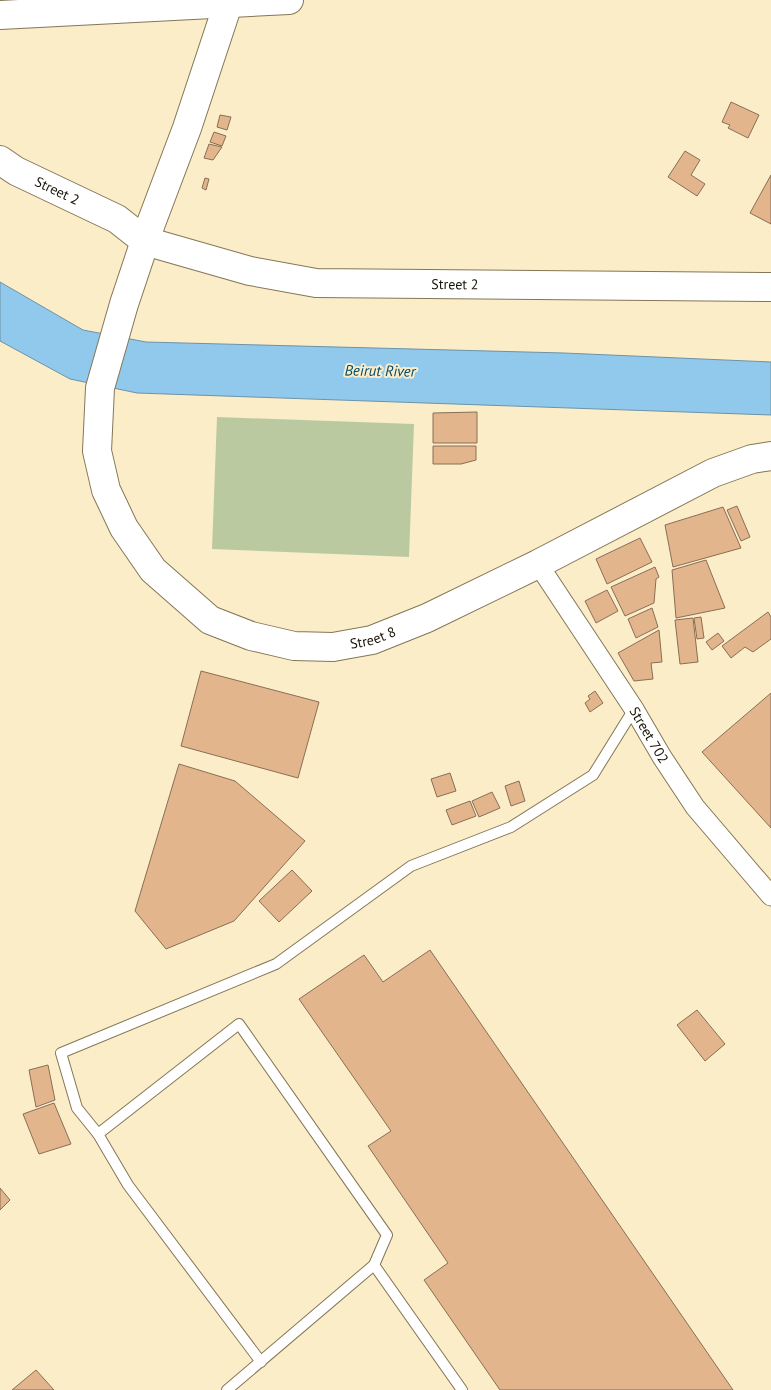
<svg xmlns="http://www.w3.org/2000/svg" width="771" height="1390" font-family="'PT Sans',sans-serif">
<rect width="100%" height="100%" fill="#fcedc9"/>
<!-- green -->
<path fill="#bbc9a0" d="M217,417L414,424L409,557L212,549Z"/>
<!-- water -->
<path fill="#91c9ec" stroke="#6d92a7" d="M0,282L83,330L146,342L564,353L771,362V415L137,393L70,379L0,341Z"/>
<!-- building -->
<g fill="#e3b58c" stroke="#896e56">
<path d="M731,102L759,115L748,138L728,128L730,125L722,122Z"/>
<path d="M220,115L231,117L227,130L217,127Z"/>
<path d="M214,132L226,136L222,146L210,142Z"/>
<path d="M209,144L222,147L213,160L204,158Z"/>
<path d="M685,151L700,160L691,175L705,184L697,196L668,177Z"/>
<path d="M771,175V224L750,213Z"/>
<path d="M205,178L209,179L206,190L202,188Z"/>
<path d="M477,412V443H433V413Z"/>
<path d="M433,446H476V460L461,464H433Z"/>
<path d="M737,506L750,537L741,541L727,510Z"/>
<path d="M723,507L741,548L673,567L665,525Z"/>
<path d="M640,538L652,562L607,584L596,559Z"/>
<path d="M706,560L725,608L676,618L672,570Z"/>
<path d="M655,567L659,577L656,579L654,603L625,616L611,587Z"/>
<path d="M607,590L618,611L596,623L585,601Z"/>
<path d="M652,608L658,627L636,638L628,619Z"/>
<path d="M768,612L771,617V639L753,652L745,647L731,658L722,646Z"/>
<path d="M701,617L704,638L697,639L694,618Z"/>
<path d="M693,618L698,662L680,664L675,620Z"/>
<path d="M659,630L662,662L651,663L653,679L634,681L618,653Z"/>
<path d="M718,633L724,641L712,650L706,642Z"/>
<path d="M201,671L319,702L298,778L181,746Z"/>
<path d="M595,691L603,703L590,712L585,703L590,699L588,696Z"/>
<path d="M771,693V828L702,752Z"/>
<path d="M179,764L235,781L305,841L234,921L166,949L135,911Z"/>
<path d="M450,773L456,791L437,797L431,779Z"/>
<path d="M519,781L525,801L511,806L505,786Z"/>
<path d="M492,792L500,808L479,817L472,801Z"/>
<path d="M470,801L476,816L452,825L446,810Z"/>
<path d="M292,870L312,891L279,922L259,901Z"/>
<path d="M430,950L733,1390H500L424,1280L448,1263L368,1146L391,1131L299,999L364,955L383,982Z"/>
<path d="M697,1010L725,1044L705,1061L677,1025Z"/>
<path d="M48,1065L55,1100L36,1107L29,1070Z"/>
<path d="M54,1103L71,1144L39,1154L23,1114Z"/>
<path d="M0,1188L10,1200L0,1210Z"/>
<path d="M36,1370L54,1390H12Z"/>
</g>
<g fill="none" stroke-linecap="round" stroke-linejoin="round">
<defs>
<g id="lane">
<path d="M98,1134L77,1108L61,1053L276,964L411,866L511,827L593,775L634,709"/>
<path d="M374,1265L462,1390"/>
<path d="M227,1390L374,1265L387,1235L239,1024L98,1134L128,1185L261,1362"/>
</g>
<g id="street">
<path id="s1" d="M538,564L634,709L662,757L695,807L771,896"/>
</g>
<g id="secondary">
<path id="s2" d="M228,4L187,128L150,226L124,304L100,388L97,451L106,490L124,528L153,570L210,620L251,636L294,646L333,647L372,640L427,618L538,564L713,473L752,459L771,456"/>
<path id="s3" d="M0,160L16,171L117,219L145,241L250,271L316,283L771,287"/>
</g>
<path id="highway" d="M0,15L289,0"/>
</defs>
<!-- lane casing -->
<use href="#lane" stroke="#847656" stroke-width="12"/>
<!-- street casing -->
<use href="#street" stroke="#847656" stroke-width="21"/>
<!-- secondary casing -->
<use href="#secondary" stroke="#847656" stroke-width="30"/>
<!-- highway casing -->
<use href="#highway" stroke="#847656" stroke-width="30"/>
<!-- lane -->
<use href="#lane" stroke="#fff" stroke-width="10"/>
<!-- street -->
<use href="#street" stroke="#fff" stroke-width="19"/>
<!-- secondary -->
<use href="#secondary" stroke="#fff" stroke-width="28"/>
<!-- highway -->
<use href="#highway" stroke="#fff" stroke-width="28"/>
</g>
<g text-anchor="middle" stroke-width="4" stroke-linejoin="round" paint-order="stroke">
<!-- street labels -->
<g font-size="14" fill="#181306" stroke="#fcedc9">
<text dy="5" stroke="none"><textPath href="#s3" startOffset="65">Street 2</textPath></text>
<text dy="5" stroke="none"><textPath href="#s3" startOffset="482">Street 2</textPath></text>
<text dy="5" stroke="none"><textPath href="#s2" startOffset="845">Street 8</textPath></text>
<text dy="5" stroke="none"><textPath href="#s1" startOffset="204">Street 702</textPath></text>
</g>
<!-- water labels -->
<g font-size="15" font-style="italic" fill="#004a6b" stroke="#fcedc9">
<text transform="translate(380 371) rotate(1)" y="5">Beirut River</text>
</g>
</g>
</svg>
